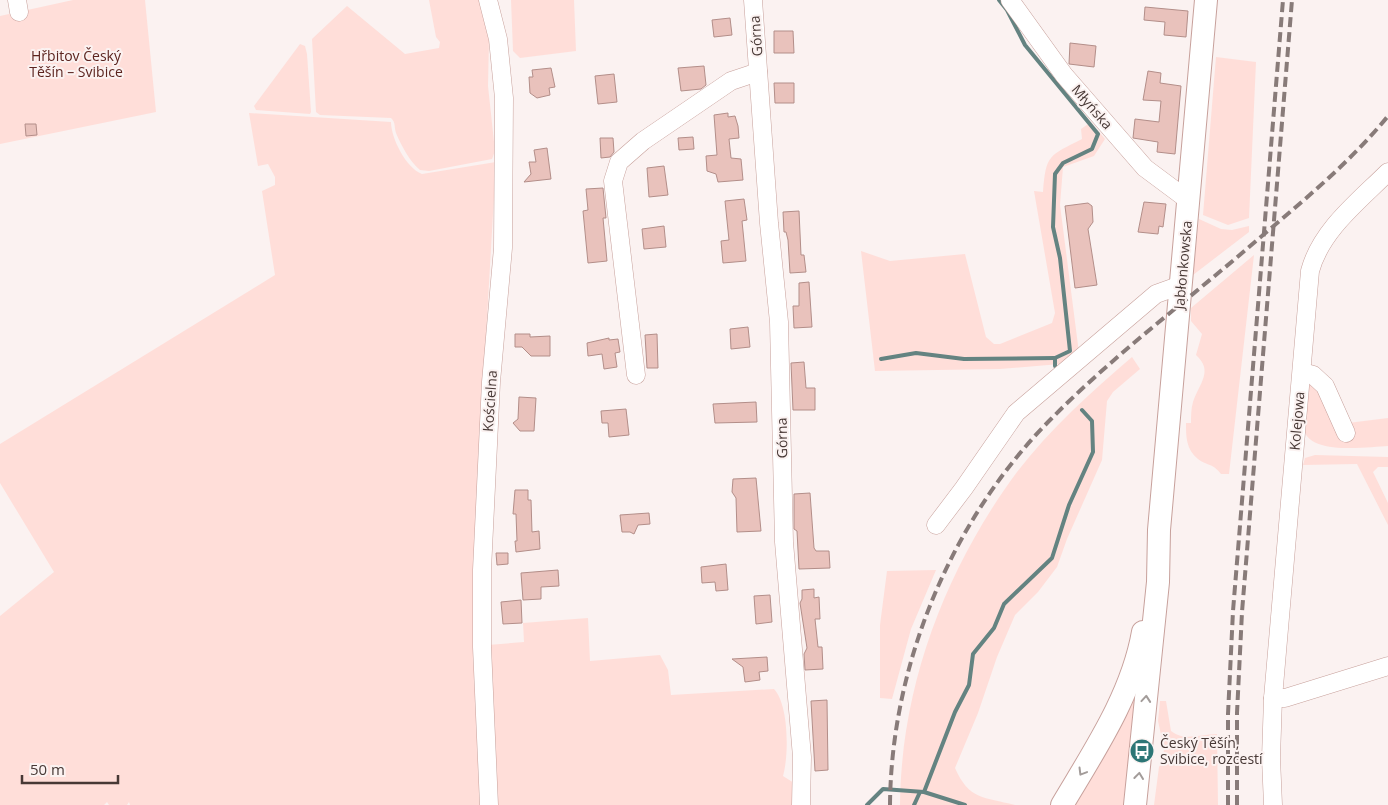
<svg xmlns="http://www.w3.org/2000/svg" width="1388" height="805" font-family="'Open Sans',sans-serif">
<rect width="100%" height="100%" fill="#fbf2f1"/>
<!-- green -->
<g fill="#ffded9">
<path d="M73,0H145L156,112L0,144V16Z"/>
<path d="M429,0H480L491,30L489,39L488,86L495,151L492,159L429,171L420,170C410,162 401,145 396,133C394,127 396,123 391,118L320,115L316,112L312,39L347,6L405,54L439,48L440,42L436,37Z"/>
<path d="M511,0H574L576,51L520,58L513,51Z"/>
<path d="M300,44L305,46L307,54L311,112L310,114L256,110L254,106Z"/>
<path d="M1216,57L1256,62L1249,218L1228,225L1203,215Z"/>
<path d="M249,113L391,122C391,138 406,168 422,174L496,162L484,370L482,805H130L129,802L127,805H109L107,802L104,805H0V616L54,572L0,483V444L275,275L262,191L275,185V177L268,164L258,166Z"/>
<path d="M1091,122L1105,139L1094,156L1063,167L1060,205L1079,353L1060,364L1000,369L875,371L861,251L890,261L965,254L986,337L994,344H1000L1052,323L1055,313L1034,191L1043,192C1046,154 1049,156 1082,139L1081,129Z"/>
<path d="M1199,219L1221,229L1232,230L1249,226V232L1193,275Z"/>
<path d="M1254,255L1229,474H1221C1213,463 1207,466 1198,459C1186,449 1186,437 1186,423H1191C1191,416 1191,409 1193,402C1199,384 1214,371 1196,355L1202,334L1191,321V308Z"/>
<path d="M1132,357L1140,369L1113,392L1107,401L1102,460L1067,539L1057,567L1038,592L1015,615L997,657L978,713L955,768C969,800 984,797 1015,805H900C901,685 946,568 1017,472C1050,429 1091,392 1132,357Z"/>
<path d="M1314,383L1348,423L1388,418V446C1368,447 1305,456 1304,427C1304,414 1307,398 1309,384Z"/>
<path d="M1315,455L1388,457V467H1378L1373,472L1388,503V525L1357,464L1303,465L1305,458Z"/>
<path d="M936,570L911,629L892,699L880,698V625L887,571Z"/>
<path d="M588,618L590,661L660,655L668,670L671,695L774,689C789,705 789,755 783,776L794,783V805H495L488,645L524,642L523,623Z"/>
<path d="M1135,693L1125,805H1074Z"/>
<path d="M1160,701H1166L1171,731C1185,742 1200,734 1217,734L1218,805H1154L1159,767L1163,761L1164,748L1158,721Z"/>
</g>
<g fill="none" stroke-linecap="round" stroke-linejoin="round">
<!-- stream -->
<g stroke="#648381" stroke-width="4">
<path d="M999,0L1007,10L1025,45L1098,134L1092,149L1063,163L1055,174L1053,227L1060,258L1070,351L1055,358V366"/>
<path d="M881,359L916,353L964,359L1055,358"/>
<path d="M924,792L955,712L969,685L973,654L994,628L1004,604L1052,558L1069,505L1093,452L1092,421L1082,410"/>
<path d="M867,805L883,789L924,792L965,805"/>
<path d="M914,805L920,792"/>
</g>
</g>
<!-- building -->
<g fill="#e9c2bc" stroke="#b38e89">
<path d="M1145,7L1188,11L1186,37L1164,35L1165,22L1144,20Z"/>
<path d="M730,18L732,35L714,37L712,20Z"/>
<path d="M774,31H793L794,53H774Z"/>
<path d="M1070,43L1096,46L1094,67L1069,64Z"/>
<path d="M704,66L706,85L701,89L681,91L678,68Z"/>
<path d="M551,68L555,87L549,88L550,95L537,98L530,93L529,77H533L532,70Z"/>
<path d="M1148,71L1161,73L1160,83L1181,86L1175,154L1157,152L1158,142L1133,138L1135,119L1159,122L1161,101L1143,100Z"/>
<path d="M614,74L617,102L598,104L595,76Z"/>
<path d="M774,83H794V103H775Z"/>
<path d="M728,113V117L735,116L738,126L739,138L729,139L731,158L741,159L743,180L718,182L716,174L707,171L706,156L717,155L714,115Z"/>
<path d="M25,124H36L37,135L26,136Z"/>
<path d="M693,137L694,149L679,150L678,138Z"/>
<path d="M600,138H613L614,152L610,157L601,158Z"/>
<path d="M547,148L551,179L524,182L531,174L529,162H536L534,150Z"/>
<path d="M664,166L668,195L649,197L647,168Z"/>
<path d="M603,188L606,218H603L607,261L588,263L583,211L588,210L586,189Z"/>
<path d="M744,199L747,220L742,221L746,261L723,263L721,241L729,240L725,201Z"/>
<path d="M1144,202L1166,204L1163,227L1159,226L1158,234L1138,232Z"/>
<path d="M1088,203L1092,206L1093,222L1088,229L1097,285L1075,288L1065,206Z"/>
<path d="M799,211L801,255H804L806,272L790,273L788,240L786,232H784L783,212Z"/>
<path d="M664,226L666,247L644,249L642,229Z"/>
<path d="M809,282L812,327L794,328L793,306H799V283Z"/>
<path d="M748,327L750,347L731,349L730,329Z"/>
<path d="M515,334H530V337L550,336V356H531L522,347H515Z"/>
<path d="M657,334L658,368H647L645,335Z"/>
<path d="M609,338V340L618,339L620,352L615,353L617,367L604,369L602,354L588,356L587,343Z"/>
<path d="M804,362L806,388H815V410H793L791,363Z"/>
<path d="M519,397L536,398L534,431H520L513,423L518,419Z"/>
<path d="M756,402L757,422L715,423L713,404Z"/>
<path d="M626,409L629,435L609,437L608,423H602L601,411Z"/>
<path d="M756,478L761,531L737,532L736,498L732,492L733,479Z"/>
<path d="M515,490H528V500H531L532,532L539,531L540,549L516,552L515,541H517L516,514H513Z"/>
<path d="M810,493L814,548L816,551H829L830,568L799,569L797,531L794,529V494Z"/>
<path d="M649,513L650,524L638,525L634,534L630,532H622L620,515Z"/>
<path d="M496,553H508V564L497,565Z"/>
<path d="M726,564L728,590L716,591L715,582L702,583L701,567Z"/>
<path d="M558,570L559,586L541,587V599L523,600L521,573Z"/>
<path d="M814,589V598L819,597L820,619H815L818,647H822L823,669L805,670L804,654L807,648L800,603L802,599V590Z"/>
<path d="M770,595L772,622L756,624L754,596Z"/>
<path d="M521,600L522,623L503,624L501,602Z"/>
<path d="M767,657L768,671L759,672L760,680L745,682L743,667L732,659Z"/>
<path d="M827,700L828,770L815,771L811,701Z"/>
</g>
<g fill="none" stroke-linecap="round" stroke-linejoin="round">
<defs>
<g id="minor">
<path d="M17,0L19,12"/>
<path d="M488,0L498,39L504,98L503,248L491,382L482,570V647L489,805"/>
<path d="M753,0L769,223L779,322L784,542L802,757L801,805"/>
<path d="M1010,0L1064,75L1145,168L1188,200"/>
<path d="M1302,372L1313,375L1325,386L1346,433"/>
<path d="M636,375L613,181L619,162L643,141L731,81L758,72"/>
<path d="M936,525L964,488L1016,413L1156,294L1181,285"/>
<path d="M1273,698H1285L1388,666"/>
<path d="M1273,805L1271,758L1273,698L1310,271C1321,230 1359,201 1388,172"/>
</g>
<g id="major">
<path d="M1062,805C1094,751 1132,695 1143,632"/>
<path d="M1135,805L1158,582L1159,530L1206,0"/>
</g>
</defs>
<!-- minor casing -->
<use href="#minor" stroke="#c7a09b" stroke-width="19"/>
<!-- major casing -->
<use href="#major" stroke="#c7a09b" stroke-width="24"/>
<!-- minor -->
<use href="#minor" stroke="#fff" stroke-width="18"/>
<!-- major -->
<use href="#major" stroke="#fff" stroke-width="22"/>
<!-- rail -->
<g stroke="#887b79" stroke-width="4" stroke-dasharray="10 5" stroke-linecap="butt">
<path d="M890,805C891,664 952,518 1052,418C1113,356 1184,303 1249,247C1298,205 1348,165 1388,116"/>
<path d="M1228,805V714L1233,611L1283,0"/>
<path d="M1237,805V713L1242,612L1292,0"/>
</g>
</g>
<!-- one-way arrows -->
<defs><path id="oneway-chevron" d="M-2-3.5L2.5 0L-2 3.5" fill="none" stroke-width="1.6" stroke-linecap="round" stroke-linejoin="round" transform="scale(1.25)"/></defs>
<g stroke="#a39c9a">
<use href="#oneway-chevron" transform="translate(1146 699) rotate(-85)"/>
<use href="#oneway-chevron" transform="translate(1082 772) rotate(121)"/>
<use href="#oneway-chevron" transform="translate(1139 776) rotate(-83)"/>
</g>
<!-- icons -->
<defs>
<symbol id="bus-disc" viewBox="-11 -11 22 22"><circle r="9.5" fill="#2c7676" stroke="#fbf2f1"/><path d="M-5-6H5V4H4V6H2V4H-2V6H-4V4H-5ZM-3.5-4V0h7V-4ZM-3.5 1.2v1.5H-2V1.2ZM2 1.2v1.5H3.5V1.2Z" fill="#fff"/></symbol>
</defs>
<g fill-rule="evenodd">
<use href="#bus-disc" x="1128" y="737" width="28" height="28"/>
</g>
<g text-anchor="middle" stroke-width="4" stroke-linejoin="round" paint-order="stroke">
<!-- street labels -->
<g font-size="14" fill="#473835" stroke="#fbf2f1">
<text transform="translate(756 36) rotate(-94)" y="5">Górna</text>
<text transform="translate(1092 107) rotate(49)" y="5">Młyńska</text>
<text transform="translate(1183 265) rotate(-85)" y="5">Jabłonkowska</text>
<text transform="translate(490 401) rotate(-86)" y="5">Kościelna</text>
<text transform="translate(1297 421) rotate(-85)" y="5">Kolejowa</text>
<text transform="translate(782 438) rotate(-91)" y="5">Górna</text>
</g>
<!-- park labels -->
<g font-size="14" fill="#5c241f" stroke="#fbf2f1">
<text x="76" y="61">Hřbitov Český<tspan x="76" dy="16">Těšín – Svibice</tspan></text>
</g>
<!-- poi labels -->
<g font-size="14" fill="#473835" stroke="#fbf2f1" text-anchor="start">
<text x="1160" y="748">Český Těšín,<tspan x="1160" dy="16">Svibice, rozcestí</tspan></text>
</g>
</g>
<!-- scale -->
<path d="M22 775v8h96v-8" fill="none" stroke="#473835" stroke-width="2.5"/>
<text x="30" y="775" font-size="15" fill="#473835" stroke="#fbf2f1" stroke-width="4" paint-order="stroke">50 m</text>
</svg>
